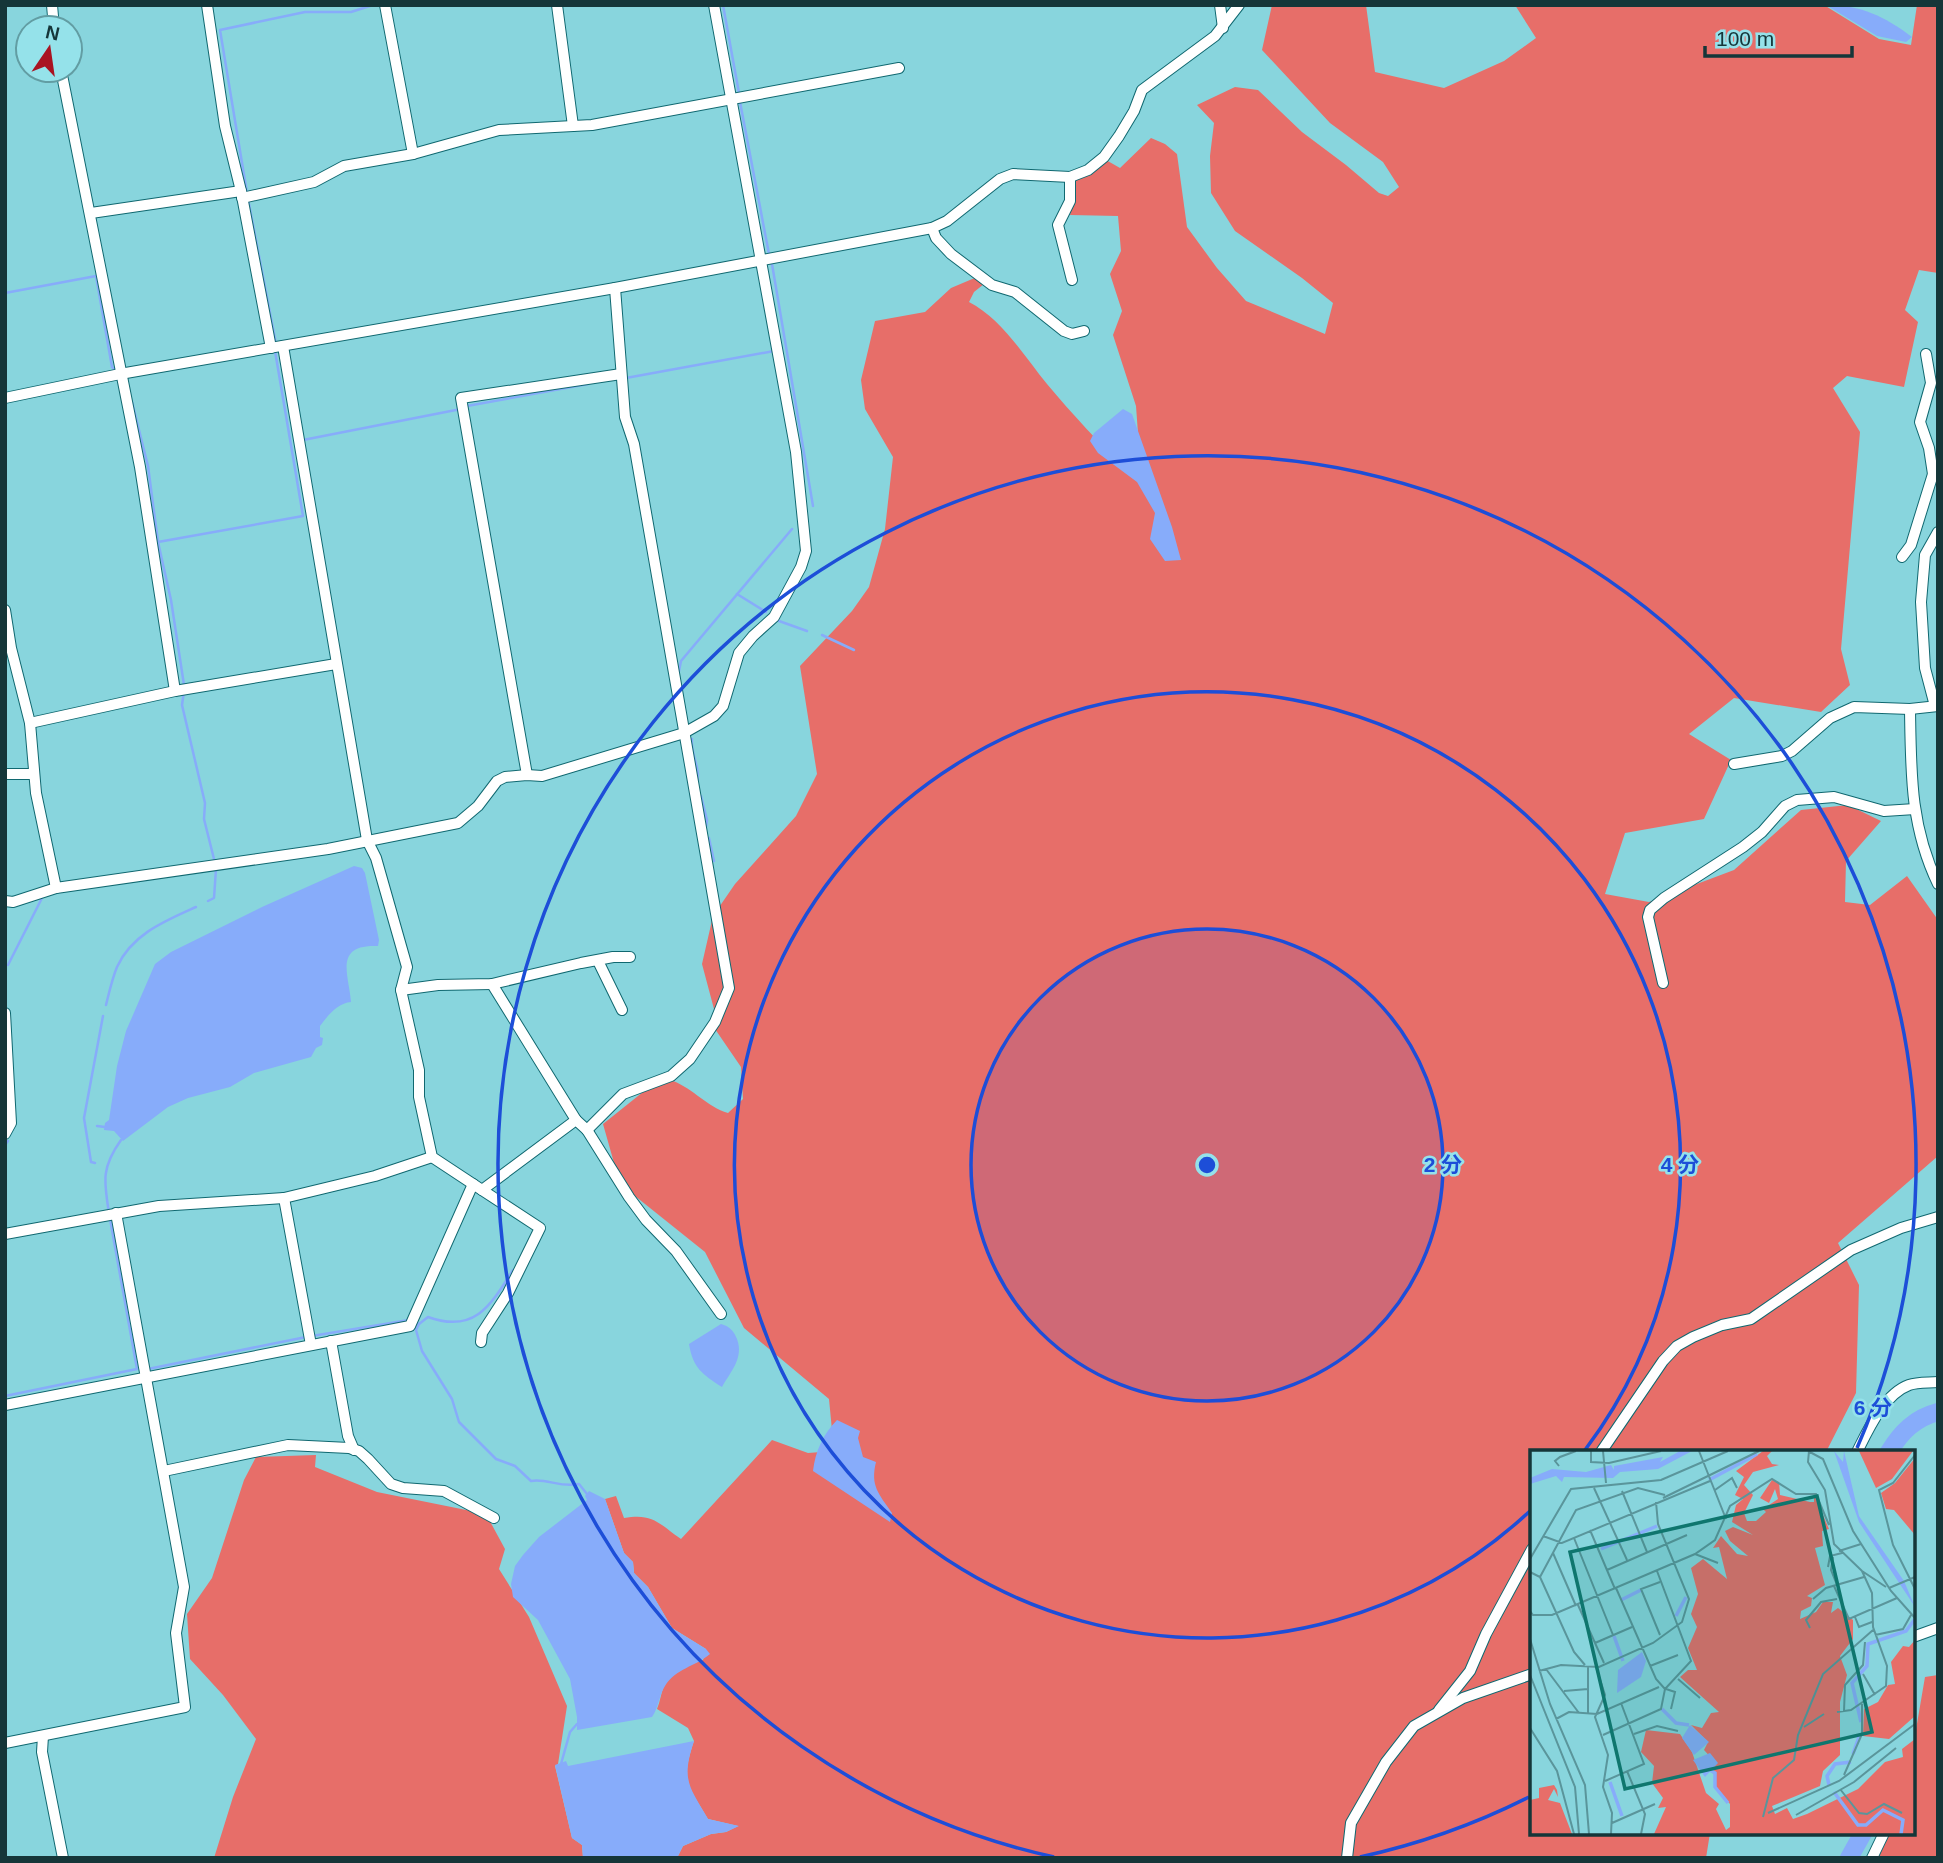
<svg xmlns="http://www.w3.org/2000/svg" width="1943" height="1863" font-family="Arial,'Noto Sans JP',sans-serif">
<rect width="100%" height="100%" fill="#88d5dd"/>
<!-- forest -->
<g fill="#e76e69">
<path d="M1272,5H1366L1375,72L1444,88L1504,61L1536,38L1515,5H1824L1879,39L1911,45L1917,5H1938V273L1919,270L1905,310L1918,322L1904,387L1847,376L1833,388L1860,432L1841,649L1850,685L1821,712L1734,698L1689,734L1731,760L1704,819L1625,833L1605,894L1649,902L1734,870L1801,810L1848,805L1881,821L1846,861L1845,902L1870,905L1907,876L1938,920V1156L1838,1243L1859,1285L1856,1393L1826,1452H1532V1833H1710L1706,1858H677L683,1846L711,1834L726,1832L738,1826L708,1819C688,1785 680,1782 694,1741L688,1728L657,1709C660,1702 661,1693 664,1686C672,1672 688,1665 703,1660L706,1649L672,1628L648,1587L634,1573L633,1562L624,1553L605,1499L616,1496L624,1518C653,1513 658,1523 681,1539L772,1440L808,1453L834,1451L829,1399L744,1328L705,1252L620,1184L603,1124L643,1092L673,1081C694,1089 707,1107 728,1113L743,1099L741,1067L715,1029L714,1009L702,964L713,916L735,884L796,816L817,774L800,666L852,611L869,587L885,529L893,457L865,409L861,380L875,321L925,312L951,288L977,277L984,284L974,292L969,302C1002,319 1024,356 1047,384C1073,415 1100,444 1129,472L1140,461L1136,406L1113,335L1122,311L1110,274L1121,251L1118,216L1070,215L1074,199V179L1106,160L1120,168L1151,138L1165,144L1177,154L1187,227L1217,268L1246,301L1325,334L1333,303L1302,278L1235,231L1211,193L1210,156L1214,123L1197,105L1235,87L1258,90L1302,132L1346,165L1379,193L1388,196L1399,187L1383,162L1330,123L1262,50Z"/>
<path d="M316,1455L315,1467L377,1492L486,1514L505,1549L499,1569L529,1617L567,1706L558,1764L555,1766L572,1838L582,1845L583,1858H214L233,1797L256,1739L223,1695L190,1659L187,1614L212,1578L244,1480L256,1457Z"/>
<path d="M1938,1675V1858H1878L1890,1833H1913V1747L1925,1677Z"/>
</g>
<!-- water -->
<g fill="#87acfa">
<path d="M1826,5C1861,5 1884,16 1912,37L1906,42L1877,36Z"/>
<path d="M1123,409L1132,414L1172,527L1181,560L1165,561L1150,539L1155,513L1137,482L1098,453L1090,441L1094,433Z"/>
<path d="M354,866L362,868L365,873L379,940L378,946C333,944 349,975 351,1002C338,1003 328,1015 320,1026V1037L323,1038L322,1045L316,1048L311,1057L254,1073L230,1087L188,1098L168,1107L123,1141L114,1131L104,1130L105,1123L109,1120L117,1066L126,1031L155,964L171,952L262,907Z"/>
<path d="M721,1324C729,1326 734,1331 737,1339C744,1358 731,1371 722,1387C702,1374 693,1368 689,1344Z"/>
<path d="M837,1420L860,1431L858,1438L863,1457L876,1462C870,1486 879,1494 892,1513L890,1522L813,1471C815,1452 823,1434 837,1420Z"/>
<path d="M589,1491L605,1499L624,1553L633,1562L634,1573L648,1587L672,1628L706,1649L710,1654C695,1667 676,1668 665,1686C659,1695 659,1707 652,1717L577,1730V1717L570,1679L538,1620L513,1597L511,1584L515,1566L523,1555L539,1537L587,1500L585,1496Z"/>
<path d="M694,1741C681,1780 689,1786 708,1819L739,1826L726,1832L711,1834L683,1846L677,1858H583L582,1845L572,1838L555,1765L566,1761L568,1766Z"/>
</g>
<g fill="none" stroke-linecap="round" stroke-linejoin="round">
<!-- stream -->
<g stroke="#87acfa" stroke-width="2.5">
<path d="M723,5L739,93"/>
<path d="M740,102L769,254"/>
<path d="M247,193L220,30L305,12H351L373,5"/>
<path d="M248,199L276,344"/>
<path d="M772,264L813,506"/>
<path d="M5,293L96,276L112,367L116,370"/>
<path d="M626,378L774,351"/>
<path d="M132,402L148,466L158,542L171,600L184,685"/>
<path d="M467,406L588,384"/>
<path d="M303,440L461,409"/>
<path d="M158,542L303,516L275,351"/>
<path d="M737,594L766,612"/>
<path d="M779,621L807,631"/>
<path d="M822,635L854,650"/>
<path d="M679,671L681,661L792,529"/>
<path d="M184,691L182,705L205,803L204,819L215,863"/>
<path d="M692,739C690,754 701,768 697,783"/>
<path d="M701,796L707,820L706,827"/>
<path d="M709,838L714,861"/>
<path d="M208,901L214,898L216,869"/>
<path d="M8,965L43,896"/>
<path d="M106,1005C109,993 112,979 117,967C132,934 165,921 196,907"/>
<path d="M97,1126L105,1127"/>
<path d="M5,1145L8,1141"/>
<path d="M95,1163L91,1162L84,1118L103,1016"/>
<path d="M109,1213C104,1181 101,1168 121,1140"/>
<path d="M415,1322L419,1324L428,1317C475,1334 491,1305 513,1270"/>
<path d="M419,1324L416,1330L422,1351L452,1399L459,1422L496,1459L515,1466L531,1481C547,1478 560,1488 579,1484L587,1494"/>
<path d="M312,1336L409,1320"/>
<path d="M148,1369L306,1337"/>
<path d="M5,1396L137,1369L110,1219"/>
<path d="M561,1764L570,1732L577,1724"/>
</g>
<!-- river -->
<g stroke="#87acfa" stroke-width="18">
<path d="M1889,1452C1901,1432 1915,1418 1938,1412"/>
<path d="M1849,1858L1863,1833"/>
</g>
<defs>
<g id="minor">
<path d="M52,5L54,28"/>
<path d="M207,5L225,126L241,191L271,348"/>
<path d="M385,5L413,154"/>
<path d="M557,5L573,126"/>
<path d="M1220,5L1223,28"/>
<path d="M61,70L140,467L175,691"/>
<path d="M1070,177V201L1058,225L1072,280"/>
<path d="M242,198L314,182L344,166L413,154L499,130L592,125L899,68"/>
<path d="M91,213L241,191"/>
<path d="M932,228L936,238L951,254L992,285L1015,292L1064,331L1072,334L1084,331"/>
<path d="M283,346L367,840L376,858L407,967L401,990L419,1070V1097L432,1157L482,1190L576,1120L587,1130L623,1094L671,1076L690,1059L715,1022L729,988L634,444L625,417L615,288"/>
<path d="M1926,354L1931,383L1920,422L1929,448L1933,474"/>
<path d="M5,398L120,374L615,288L932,228L947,221L1000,179L1013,174L1070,177L1088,170L1104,157L1119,136L1134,111L1142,90L1215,36L1239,5"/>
<path d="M1902,557L1911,545L1933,474L1938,473"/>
<path d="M5,610L11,648L30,723L36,793L56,888"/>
<path d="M1935,706L1925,668L1921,602L1925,555L1938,532"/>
<path d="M1910,709C1911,772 1910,826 1938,884"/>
<path d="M30,723L175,691L336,664"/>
<path d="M1734,764L1782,756L1792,751L1830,718L1854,707L1910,709L1938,706"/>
<path d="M5,774H34"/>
<path d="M527,775L461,398L621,374"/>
<path d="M5,901L13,902L56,888L328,849L458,823L478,806L497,781L505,777L527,775L542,776L684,733L714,716L723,706L739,653L753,636L774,617L801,567L806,551L796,452L714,5"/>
<path d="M598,961L622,1010"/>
<path d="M1663,983L1648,917L1650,910L1664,898L1743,847L1762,832L1785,806L1797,800L1834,797L1884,811L1915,809"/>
<path d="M492,984L576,1120"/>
<path d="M401,990L438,985L492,984L581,963L613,957H630"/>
<path d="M5,1013L11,1123L5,1134"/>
<path d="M587,1130L629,1197L646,1220L676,1251L721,1314"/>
<path d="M284,1198L311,1345"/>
<path d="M5,1234L159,1206L284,1198L375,1176L432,1157"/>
<path d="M331,1341L348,1436L354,1450"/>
<path d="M481,1342L482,1333L508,1293L540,1228L482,1190"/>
<path d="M5,1405L410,1326L473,1184"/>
<path d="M1601,1452L1663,1361L1677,1346L1693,1337L1722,1325L1751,1319L1851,1250L1901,1228L1938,1217"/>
<path d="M1857,1452C1868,1430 1884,1394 1909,1385C1918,1382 1929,1383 1938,1382"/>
<path d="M164,1471L288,1445L349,1448L359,1451L368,1459L391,1484L403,1488L444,1491L494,1518"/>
<path d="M1913,1637L1938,1628"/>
<path d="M1439,1710L1470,1671L1486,1634L1532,1549"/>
<path d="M43,1736L42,1752L63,1858"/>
<path d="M5,1743L185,1707L176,1633L184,1587L116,1213"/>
<path d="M1347,1858L1351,1823L1386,1762L1414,1726L1463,1698L1532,1674"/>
<path d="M1872,1858L1884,1833"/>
</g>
</defs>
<!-- minor casing -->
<use href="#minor" stroke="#106870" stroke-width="12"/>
<!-- minor -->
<use href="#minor" stroke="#fff" stroke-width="10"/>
</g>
<!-- distance rings -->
<circle cx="1207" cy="1165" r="236" fill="#1d4ed8" fill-opacity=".12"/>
<g fill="none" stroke="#1d4ed8" stroke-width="3.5">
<circle cx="1207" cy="1165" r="236"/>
<path d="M1530 1511A473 473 0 1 1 1585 1450"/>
<path d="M1529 1797A709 709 0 0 1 1360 1857M1054 1857A709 709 0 1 1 1857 1448"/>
</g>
<!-- overview -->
<g transform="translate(1530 1450)">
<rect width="385" height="385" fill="#88d5dd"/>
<path d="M233,1H242L237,6L242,14L249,15L223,22L214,35L223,45L214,63L217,71H226L236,62L233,59L248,49L245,39L239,53L230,48L242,30L249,32L250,45L280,52H284V44L299,79L292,81L293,96L285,98L295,135L277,146L282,148L281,156L271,161L270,169L286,162L293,152H303L301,163L308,158L323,170V189L310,206L317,225L310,252V305L293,321L290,336L242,356L245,364L257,358L263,369L277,364L328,339L355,312L373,307L372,299L385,289V384H124L136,357L128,358L133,348L122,333L124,316L111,302L116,280L150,284L162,302L176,343L189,354L186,359L196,380L200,377V354L185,338V325L180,321L186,313L174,300L178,292L161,275L172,278L181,263L189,262L150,227L158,220H167L158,198L167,177L161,164L168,144L161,118L173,109L197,129L189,97L183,98L191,86L207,104L218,106L200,91L195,81L203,77L223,85L202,72L206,55L213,49L205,45L214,27L206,21ZM329,1H383L362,29L346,38ZM385,8V85L364,60L356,59L351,43L365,33ZM385,190V266L359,289L333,286L334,259L348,252L358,235L365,234L361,212L373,196L379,197ZM24,335L27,340L28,347L24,339L18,350L30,353L42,384H0V350L9,348V338Z" fill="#e76e69"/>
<path d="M150,1H162L128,19L90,22L83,28L34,27L32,32L26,26L0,34V28L22,19L56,22L81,15L84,20V16L133,7L130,12ZM304,1L313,12L314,1L329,66L374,131L385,157L329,72ZM112,202L116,211L111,227L87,243L88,220ZM160,275L179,292L164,305L152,288ZM180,303L188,313L175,327L163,310Z" fill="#87acfa"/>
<path fill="none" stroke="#87acfa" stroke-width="3.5" d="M179,30L227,4M71,99L127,76M91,150L111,140M146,166L156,147M84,186L93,211M132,259L146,273L159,275M331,272L322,233L337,216L338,194L376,181L385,169M323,304L330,284M180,320L185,323V337L198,353M80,332L92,366M299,335L297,326L305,314L321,312M304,342L328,375H336L353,360L373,370L371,384"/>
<path fill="none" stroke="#5a959b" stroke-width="2" d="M61,1V12L79,13L131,1M73,1L76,33M169,1L196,69M278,1L293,9L323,81L361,141L385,168M279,1L278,12L295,40L304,94L332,121L356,137M385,5L363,33L349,40L363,95L385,139M29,16L25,11L30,7L46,1M64,38L97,110M185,40L202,28L207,38M92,41L117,102M133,48L229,1M60,80L85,139M13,86L32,93L180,31M44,88L83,185M309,101L331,94M23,103L46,156M165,104L188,113M303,107L301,120L307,135M0,109L41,39L131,30L198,1M298,117L300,106L312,103M77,120L157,85M0,122L10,127L44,202L55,215M10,127L46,60L108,38L135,45M304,136L319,169L367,148M86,138L126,229L135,239M359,138L385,127M283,149L296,138L334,127M48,155L74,213M0,161L3,165H22L165,104L185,90L200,56L242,29L266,44H286L299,75M325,167L329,177L342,172M280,178L276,170L291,152L307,149M130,185L111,139L130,132M345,185L373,179L381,165M0,189L20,254L55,335L59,384M65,193L102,177M58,216V264M120,216L148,205M66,217L75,245L65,267L78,305L73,337L82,363L81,384M16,219L49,263M9,221L31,215L69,217L123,193L152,172L159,149L128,74L126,52M333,224L345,245M0,225L45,337L49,384M148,229L170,248M136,239L145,242L141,259M34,241L58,239M314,261L315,235L333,215L335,192M307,262L321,260L356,236L357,216L343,177L342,143L332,121M26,269L39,262L67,264L129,237M274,277L294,264M0,278L27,321L44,384M104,284L127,276L148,281M73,285L131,259L135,239L161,211L127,121M97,321L115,364L111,384M314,325L332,284V254M75,331L114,314L91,253M310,339L329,363L337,364L354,354L372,363M238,363L309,331L385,274M266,365L324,332L366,298M233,367L243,328L264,310L268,285L293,224L343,180M82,373L125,354"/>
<path fill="#0f766e" fill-opacity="0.15" stroke="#0f766e" stroke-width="3.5" d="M287,46L342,282L95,339L40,102Z"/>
<rect width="385" height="385" fill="none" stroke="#153639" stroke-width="3.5"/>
</g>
<circle cx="1207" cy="1165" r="10" fill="#1d4ed8" stroke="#95e2ea" stroke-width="3.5"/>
<g font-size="21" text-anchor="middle" font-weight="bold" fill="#1d4ed8" stroke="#95e2ea" stroke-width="5" stroke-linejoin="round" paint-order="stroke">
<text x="1443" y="1172">2 分</text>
<text x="1680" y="1172">4 分</text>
<text x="1873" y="1415">6 分</text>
</g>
<!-- border -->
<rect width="1943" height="1863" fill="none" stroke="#153639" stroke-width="14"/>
<!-- north arrow -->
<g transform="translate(49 49) rotate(13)"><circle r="33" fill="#95e2ea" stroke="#629da3" stroke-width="2"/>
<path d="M0-5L12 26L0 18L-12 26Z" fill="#a91321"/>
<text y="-10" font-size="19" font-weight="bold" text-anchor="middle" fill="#153639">N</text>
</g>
<!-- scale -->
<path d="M1705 46v10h147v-10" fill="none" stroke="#153639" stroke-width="3.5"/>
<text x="1716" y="46" font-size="21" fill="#153639" stroke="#95e2ea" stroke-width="5" paint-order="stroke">100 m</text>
</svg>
